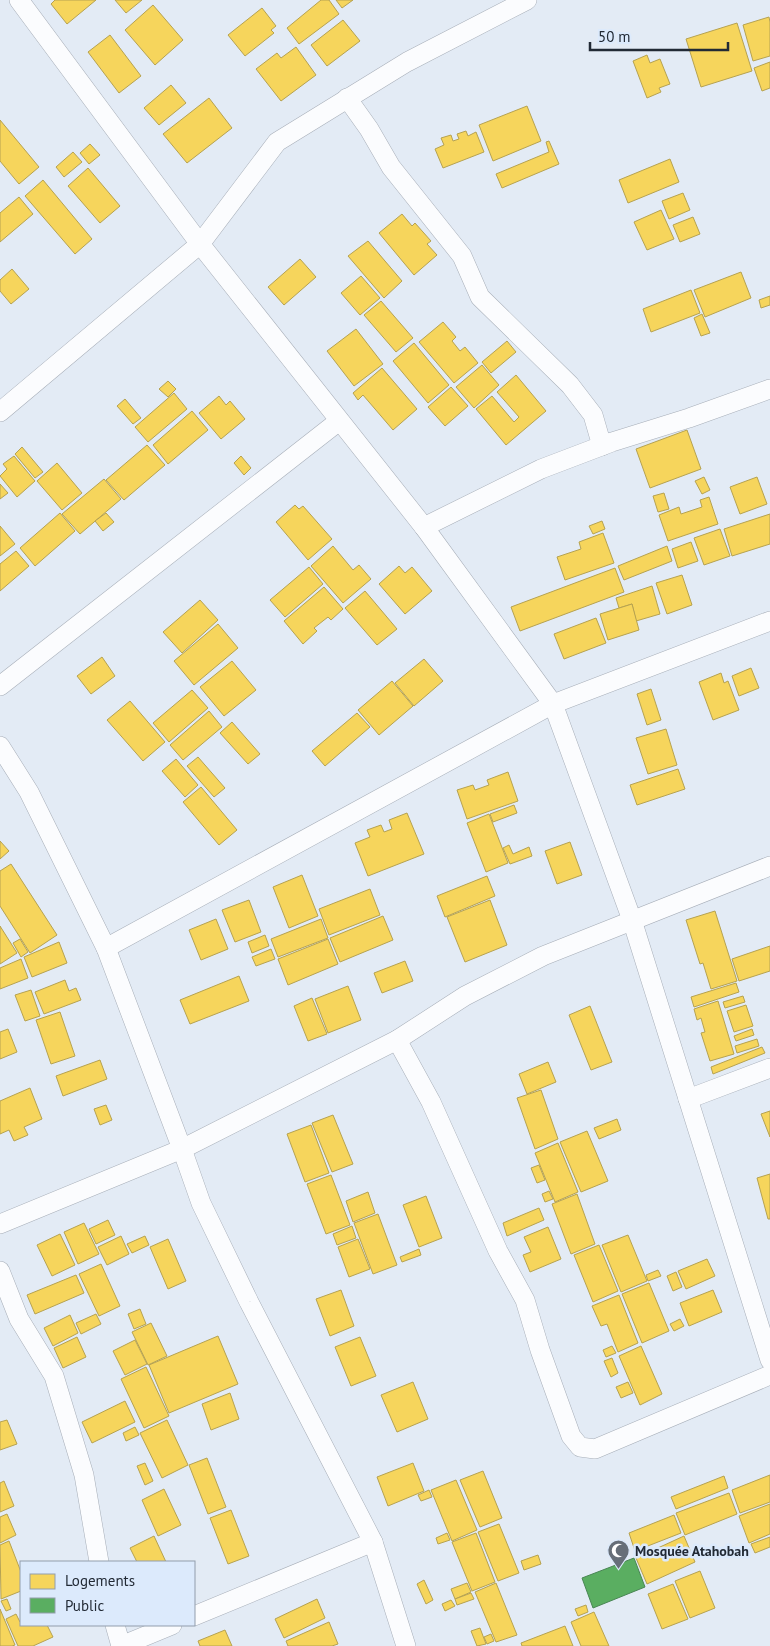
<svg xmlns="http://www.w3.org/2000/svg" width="770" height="1646" font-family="'PT Sans',sans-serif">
<rect width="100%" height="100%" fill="#e3ebf5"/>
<!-- homes -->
<g fill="#f6d55c" stroke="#b6a250">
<path d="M55,0H96L67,24L51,4Z"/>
<path d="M115,0H142L126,13Z"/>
<path d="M321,0H329L339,14L299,44L287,28Z"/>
<path d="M336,0H353L342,8Z"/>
<path d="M153,5L183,40L155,65L125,30Z"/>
<path d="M262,8L276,26L271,30L274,33L245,56L228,35Z"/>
<path d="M769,17L770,22V56L753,61L743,25Z"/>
<path d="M343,20L360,41L327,66L311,45Z"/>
<path d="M737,23L752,71L701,87L686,39Z"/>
<path d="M110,35L141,76L119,93L88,52Z"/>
<path d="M296,47L316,75L281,101L256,69L277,53L281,58Z"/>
<path d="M647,55L650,63L660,59L670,84L659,88L661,92L647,98L633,61Z"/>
<path d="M770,62V88L762,91L754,68Z"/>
<path d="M171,85L186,103L159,125L144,108Z"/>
<path d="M209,98L232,128L187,163L163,134Z"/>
<path d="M527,106L541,141L493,161L479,125Z"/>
<path d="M0,120L39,167L19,184L0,161Z"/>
<path d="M466,131L468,136L476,132L484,152L443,168L435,149L444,145L441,138L451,135L453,141L459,139L457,134Z"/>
<path d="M549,141L559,164L502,188L496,174L549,152L546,142Z"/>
<path d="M90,144L100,155L89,164L80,153Z"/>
<path d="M73,152L82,162L64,177L56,167Z"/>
<path d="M670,159L679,182L628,203L619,180Z"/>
<path d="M88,168L120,206L100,223L68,186Z"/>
<path d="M43,180L92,239L75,254L25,196Z"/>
<path d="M683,193L690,210L669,219L662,201Z"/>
<path d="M19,197L33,214L0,242V213Z"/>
<path d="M661,210L674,239L647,250L634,222Z"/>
<path d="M402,214L412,226L415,223L431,241L427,244L437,255L414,275L379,233Z"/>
<path d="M693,217L700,234L680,242L673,225Z"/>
<path d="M368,241L402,281L384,298L348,256Z"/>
<path d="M300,259L316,277L284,305L268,287Z"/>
<path d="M12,269L29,289L11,304L0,291V280Z"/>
<path d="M741,272L751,298L705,317L694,290Z"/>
<path d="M361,276L380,298L360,315L341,293Z"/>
<path d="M691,290L700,313L651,332L643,309Z"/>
<path d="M770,296V305L761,308L759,300Z"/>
<path d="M381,301L413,338L396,352L364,315Z"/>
<path d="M702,314L710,333L701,336L694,318Z"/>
<path d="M443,322L456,337L452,341L460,351L465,347L478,363L454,383L419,342Z"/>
<path d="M356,329L383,364L354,386L327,351Z"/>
<path d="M507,341L516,352L491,373L482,362Z"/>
<path d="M414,343L449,385L428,403L393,361Z"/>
<path d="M482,365L499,385L474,408L456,387Z"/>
<path d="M382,368L417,409L393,430L363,395L358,400L353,393Z"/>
<path d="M516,375L546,411L506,445L476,409L492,396L514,422L519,417L497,392Z"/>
<path d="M168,381L176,389L168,397L159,389Z"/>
<path d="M451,387L468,406L445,426L428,407Z"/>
<path d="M174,393L187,409L148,442L135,427Z"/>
<path d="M219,396L226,405L230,401L245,419L221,439L199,413Z"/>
<path d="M125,399L141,418L133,424L117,406Z"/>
<path d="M192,411L208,430L168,464L153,445Z"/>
<path d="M687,430L701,469L650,488L636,449Z"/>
<path d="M147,445L165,465L124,500L106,480Z"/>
<path d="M22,447L43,472L35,478L15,454Z"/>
<path d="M14,456L35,481L17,497L0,476L7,469L3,464Z"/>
<path d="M241,456L251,468L244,475L234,463Z"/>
<path d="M57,463L82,493L62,510L37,481Z"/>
<path d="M704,477L710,490L702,494L695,481Z"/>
<path d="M757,477L767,504L740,514L730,487Z"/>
<path d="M104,479L121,499L80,534L62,514Z"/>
<path d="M0,484L8,493L0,499Z"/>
<path d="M664,493L669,509L658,512L653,496Z"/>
<path d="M709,497L718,524L668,541L659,515L679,507L681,514L702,507L700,500Z"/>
<path d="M295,505L299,509L303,506L332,539L308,560L276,522Z"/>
<path d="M60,513L75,531L35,566L20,548Z"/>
<path d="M106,513L114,522L103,531L95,521Z"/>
<path d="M770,514V544L732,556L724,529Z"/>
<path d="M602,521L605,529L593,534L589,526Z"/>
<path d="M0,526L15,544L0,556Z"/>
<path d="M720,529L730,556L704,565L694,538Z"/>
<path d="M603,533L614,563L565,580L557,557L581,549L579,542Z"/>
<path d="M691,542L698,561L678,568L672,549Z"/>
<path d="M333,546L353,570L359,565L371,579L343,603L311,566Z"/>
<path d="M667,546L672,561L624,580L618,566Z"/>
<path d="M16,551L29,566L0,591V564Z"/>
<path d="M399,566L405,573L412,567L432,591L405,614L379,584Z"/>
<path d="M309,567L323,584L285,617L270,600Z"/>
<path d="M615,568L624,592L520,631L511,607Z"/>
<path d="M682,575L692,605L667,614L656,583Z"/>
<path d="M652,586L660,614L636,621L632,604L619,608L616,598Z"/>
<path d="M324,587L343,609L331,620L328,617L314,628L317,631L303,644L284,621Z"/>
<path d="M365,591L397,629L377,645L345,608Z"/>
<path d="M200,600L218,620L182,653L163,632Z"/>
<path d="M632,604L639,630L608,640L600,614Z"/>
<path d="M596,618L606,643L564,659L554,634Z"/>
<path d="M218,624L238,648L194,685L174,661Z"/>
<path d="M102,657L115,676L91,694L77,676Z"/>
<path d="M424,659L443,681L414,706L395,683Z"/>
<path d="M232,661L256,690L224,716L200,687Z"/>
<path d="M751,668L759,688L739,696L732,676Z"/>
<path d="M721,673L724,683L728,681L739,710L713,720L699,682Z"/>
<path d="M392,681L413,706L379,735L358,710Z"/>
<path d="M651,689L661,720L647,725L637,694Z"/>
<path d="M192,690L208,708L169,742L153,723Z"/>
<path d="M130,701L165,742L143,761L107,720Z"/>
<path d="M209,711L222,727L183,760L170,745Z"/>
<path d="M357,713L370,727L325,766L312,751Z"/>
<path d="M232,722L260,754L248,764L220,733Z"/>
<path d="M666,729L677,765L648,774L636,738Z"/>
<path d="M198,757L225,788L214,797L187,766Z"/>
<path d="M176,759L198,785L185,797L162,771Z"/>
<path d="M678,769L685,789L637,805L630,785Z"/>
<path d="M508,772L518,801L467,819L457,790L473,785L475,790L489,785L487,780Z"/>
<path d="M201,787L237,830L219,845L183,802Z"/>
<path d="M514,805L517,813L493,822L490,814Z"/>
<path d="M407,813L424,854L368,876L355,843L370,837L367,830L381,825L384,832L392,829L389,820Z"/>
<path d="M489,814L508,863L486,872L467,823Z"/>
<path d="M0,841L9,851L0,859Z"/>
<path d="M570,842L582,875L557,884L545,851Z"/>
<path d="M509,845L513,854L529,847L532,856L510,864L503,848Z"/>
<path d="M11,864L57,935L30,953L0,906V871Z"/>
<path d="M302,875L318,916L289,928L273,887Z"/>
<path d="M487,876L495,896L445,917L437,896Z"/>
<path d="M370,889L380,915L329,935L319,909Z"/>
<path d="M249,900L261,932L235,942L222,910Z"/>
<path d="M490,900L507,945L465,962L447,917Z"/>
<path d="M715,911L737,981L711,989L703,963L700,964L686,920Z"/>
<path d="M383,916L393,940L340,962L330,938Z"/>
<path d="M216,919L228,949L201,960L189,930Z"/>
<path d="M321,919L328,938L278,957L271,939Z"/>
<path d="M0,926L17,953L0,964Z"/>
<path d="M265,935L269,946L252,953L248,942Z"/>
<path d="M20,939L28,952L21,957L13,943Z"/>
<path d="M328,939L338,964L288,985L278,959Z"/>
<path d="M59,942L67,963L32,977L24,957Z"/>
<path d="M770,946V971L739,981L732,959Z"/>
<path d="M271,949L275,959L256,966L252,957Z"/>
<path d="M21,959L28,978L0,989V968Z"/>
<path d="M405,961L413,981L382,993L374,973Z"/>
<path d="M239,976L249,1001L190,1024L180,1000Z"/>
<path d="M65,980L69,991L76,988L81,1000L44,1014L35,992Z"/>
<path d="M736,983L739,992L694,1007L691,997Z"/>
<path d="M348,986L361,1020L328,1033L315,999Z"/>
<path d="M31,990L40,1016L25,1021L15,995Z"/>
<path d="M743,996L745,1002L725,1008L723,1002Z"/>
<path d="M312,998L327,1034L308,1041L294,1006Z"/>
<path d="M718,1001L734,1054L710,1061L701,1033L705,1032L701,1018L697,1020L694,1009Z"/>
<path d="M746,1005L753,1026L734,1032L727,1011Z"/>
<path d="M590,1006L612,1062L591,1070L569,1015Z"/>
<path d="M60,1012L75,1056L51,1064L36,1020Z"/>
<path d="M8,1029L17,1052L0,1059V1032Z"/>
<path d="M752,1029L754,1035L736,1041L734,1036Z"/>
<path d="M757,1039L759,1046L737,1053L735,1046Z"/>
<path d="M762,1047L765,1053L713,1074L711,1067Z"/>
<path d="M100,1060L107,1079L63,1096L56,1076Z"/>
<path d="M548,1062L556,1082L527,1094L519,1074Z"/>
<path d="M30,1088L42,1119L24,1127L28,1135L14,1141L9,1130L0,1134V1101Z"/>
<path d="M541,1090L558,1139L535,1149L517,1098Z"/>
<path d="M106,1105L112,1120L100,1125L94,1109Z"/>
<path d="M770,1111V1137L761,1114Z"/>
<path d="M333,1115L353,1164L332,1172L312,1123Z"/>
<path d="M617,1119L621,1130L599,1139L594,1128Z"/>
<path d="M311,1125L329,1173L305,1182L287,1134Z"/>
<path d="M587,1131L608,1181L581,1192L560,1142Z"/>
<path d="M558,1143L578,1192L555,1202L535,1153Z"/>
<path d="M539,1165L545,1180L537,1183L531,1168Z"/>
<path d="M770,1174V1219H768L757,1178Z"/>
<path d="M331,1175L350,1225L326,1234L307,1184Z"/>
<path d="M549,1191L553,1199L545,1202L542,1194Z"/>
<path d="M368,1192L375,1213L353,1222L346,1201Z"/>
<path d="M577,1194L595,1244L571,1254L552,1204Z"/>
<path d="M426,1196L442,1238L419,1247L403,1205Z"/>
<path d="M539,1208L544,1220L507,1236L503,1223Z"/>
<path d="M378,1214L397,1265L373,1274L354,1223Z"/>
<path d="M108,1220L115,1235L96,1244L89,1229Z"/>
<path d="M84,1223L99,1254L78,1264L64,1232Z"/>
<path d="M352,1226L356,1238L337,1245L333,1234Z"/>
<path d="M548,1227L561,1259L530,1272L523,1255L531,1252L524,1237Z"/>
<path d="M60,1234L75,1265L52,1276L37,1245Z"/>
<path d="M628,1235L647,1281L621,1292L602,1245Z"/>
<path d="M121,1236L129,1254L107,1265L98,1247Z"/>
<path d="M145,1236L149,1245L132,1253L127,1244Z"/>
<path d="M168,1239L186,1281L168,1289L150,1247Z"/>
<path d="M358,1239L370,1269L349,1277L338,1247Z"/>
<path d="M599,1245L618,1291L593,1302L574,1255Z"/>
<path d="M419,1249L421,1255L402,1262L400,1257Z"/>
<path d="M707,1259L715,1276L686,1289L678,1271Z"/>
<path d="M101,1264L120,1306L99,1316L79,1274Z"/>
<path d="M658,1270L661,1276L648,1281L646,1275Z"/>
<path d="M676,1272L682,1287L673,1291L667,1276Z"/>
<path d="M76,1275L84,1293L35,1314L27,1295Z"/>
<path d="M649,1283L669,1331L642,1343L622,1294Z"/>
<path d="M341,1290L354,1326L330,1336L316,1299Z"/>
<path d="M713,1290L722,1312L689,1326L680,1303Z"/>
<path d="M619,1295L638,1343L618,1352L607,1324L601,1326L592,1306Z"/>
<path d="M140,1309L146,1324L134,1329L128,1314Z"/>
<path d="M96,1314L101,1324L81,1334L76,1323Z"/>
<path d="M70,1315L78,1333L53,1346L44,1328Z"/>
<path d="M680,1319L684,1326L674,1331L670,1324Z"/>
<path d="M151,1323L167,1356L148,1365L132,1332Z"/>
<path d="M218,1336L238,1384L169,1413L149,1365Z"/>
<path d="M77,1337L86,1357L63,1368L54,1348Z"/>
<path d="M360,1337L376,1376L351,1386L335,1347Z"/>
<path d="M135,1340L147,1364L125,1375L113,1351Z"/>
<path d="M612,1346L616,1353L606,1357L603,1350Z"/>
<path d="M641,1346L662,1394L640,1405L619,1356Z"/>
<path d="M612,1358L618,1373L611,1377L604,1361Z"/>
<path d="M146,1367L169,1416L144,1428L121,1379Z"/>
<path d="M413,1382L428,1419L397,1432L381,1395Z"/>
<path d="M628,1382L633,1393L621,1398L616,1387Z"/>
<path d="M230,1393L239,1419L211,1430L202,1404Z"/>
<path d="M125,1401L135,1422L92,1443L82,1422Z"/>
<path d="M7,1420L17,1444L0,1450V1422Z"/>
<path d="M167,1420L188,1465L162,1478L140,1433Z"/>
<path d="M135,1427L139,1435L126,1441L123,1433Z"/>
<path d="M207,1458L226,1507L208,1514L189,1465Z"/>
<path d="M145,1463L153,1481L145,1485L137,1466Z"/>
<path d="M413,1463L424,1491L388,1506L377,1477Z"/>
<path d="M483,1471L502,1518L480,1527L460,1480Z"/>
<path d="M770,1475V1502L740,1513L732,1490Z"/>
<path d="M724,1476L728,1488L676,1509L671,1497Z"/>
<path d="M456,1480L477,1530L452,1541L431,1490Z"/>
<path d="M4,1481L14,1506L0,1512V1483Z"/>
<path d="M164,1489L181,1525L158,1536L142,1500Z"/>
<path d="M429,1490L432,1497L421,1501L418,1495Z"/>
<path d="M729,1493L737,1514L685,1535L676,1513Z"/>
<path d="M770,1504V1534L749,1543L739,1516Z"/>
<path d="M231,1510L249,1556L228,1564L210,1518Z"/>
<path d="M7,1514L16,1535L0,1543V1517Z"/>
<path d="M674,1515L681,1533L635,1551L629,1533Z"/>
<path d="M499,1524L519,1573L498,1581L478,1532Z"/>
<path d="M447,1533L450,1540L438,1544L436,1538Z"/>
<path d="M476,1533L495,1582L472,1591L452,1542Z"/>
<path d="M154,1536L166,1562H137L130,1548Z"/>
<path d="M684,1536L695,1562L647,1584L636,1558Z"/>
<path d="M770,1537V1547L755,1553L751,1544Z"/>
<path d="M9,1541L21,1572V1591L1,1599L0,1545Z"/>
<path d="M538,1555L541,1564L524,1570L521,1561Z"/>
<path d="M700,1571L715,1608L690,1618L675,1581Z"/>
<path d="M424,1580L433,1600L426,1604L417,1584Z"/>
<path d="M467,1583L471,1592L455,1599L451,1589Z"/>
<path d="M496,1583L517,1635L496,1642L475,1592Z"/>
<path d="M673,1584L688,1619L662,1629L648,1594Z"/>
<path d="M471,1593L474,1599L457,1605L455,1599Z"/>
<path d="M7,1599L11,1609L6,1611L1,1601Z"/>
<path d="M317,1599L325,1618L284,1638L275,1619Z"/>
<path d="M451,1600L455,1606L445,1611L442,1604Z"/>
<path d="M586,1605L588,1612L578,1616L575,1609Z"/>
<path d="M0,1609L15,1645L12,1646H0Z"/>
<path d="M594,1612L609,1646H581L571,1622Z"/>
<path d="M16,1614L20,1622H21V1625H47L53,1637L33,1646H18L6,1619Z"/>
<path d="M329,1622L338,1644L332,1646H288L286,1641Z"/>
<path d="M565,1626L573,1646H522L521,1643Z"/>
<path d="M480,1628L486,1644L477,1646L471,1631Z"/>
<path d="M225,1630L232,1646H200L198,1641Z"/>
<path d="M491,1634L494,1641L487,1644L484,1637Z"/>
</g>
<!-- public -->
<path fill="#5aae61" stroke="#498654" d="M634,1558L645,1587L593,1608L582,1578Z"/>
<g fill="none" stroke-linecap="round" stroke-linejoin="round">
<defs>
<g id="street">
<path d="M19,0L200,244L424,527L553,704L632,920L770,1360"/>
<path d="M347,98L369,129L391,167L462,256L480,297L570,385L593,415L602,446"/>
<path d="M0,412L200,244L277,142L407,62L527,0"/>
<path d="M424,527L541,469L612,442L689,418L770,389"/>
<path d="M0,686L339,421"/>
<path d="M0,746L29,792L106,948L182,1149L201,1203L249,1302L373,1542L406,1646"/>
<path d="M106,948L553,704L770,621"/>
<path d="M397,1040L431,1102L498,1251L525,1300L540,1350L571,1436L580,1447L595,1449L770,1375"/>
<path d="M688,1099L770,1068"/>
<path d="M0,1224L182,1149L397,1040L465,996L543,956L770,866"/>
<path d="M0,1271L19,1319L54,1376L84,1475L99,1562"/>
<path d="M194,1616L373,1542"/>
<path d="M115,1625L121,1646"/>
<path d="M121,1646L172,1625"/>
</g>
</defs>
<!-- street casing -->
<use href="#street" stroke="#a7aeb8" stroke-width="20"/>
<!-- street -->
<use href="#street" stroke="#fbfcfe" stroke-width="19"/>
</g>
<!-- icons -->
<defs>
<symbol id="mosque-pin" viewBox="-11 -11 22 30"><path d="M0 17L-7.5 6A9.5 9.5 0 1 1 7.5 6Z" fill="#666e78" stroke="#dceafc"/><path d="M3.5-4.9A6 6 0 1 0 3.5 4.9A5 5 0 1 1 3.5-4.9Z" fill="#fff"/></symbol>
</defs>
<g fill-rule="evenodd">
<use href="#mosque-pin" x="606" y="1538" width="25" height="34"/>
</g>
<g text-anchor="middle" stroke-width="5" stroke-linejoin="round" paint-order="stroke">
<!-- poi labels -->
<g font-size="14" font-weight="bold" fill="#222a35" stroke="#dceafc" text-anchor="start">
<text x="635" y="1556">Mosquée Atahobah</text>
</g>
</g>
<!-- legend -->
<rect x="20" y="1561" width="175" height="65" fill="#dceafc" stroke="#929dac"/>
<rect x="30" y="1574" width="25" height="15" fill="#f6d55c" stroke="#929dac"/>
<text x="65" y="1586" font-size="15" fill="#222a35">Logements</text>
<rect x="30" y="1598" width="25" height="15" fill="#5aae61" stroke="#929dac"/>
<text x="65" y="1611" font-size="15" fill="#222a35">Public</text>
<!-- scale -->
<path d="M590 42v8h138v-8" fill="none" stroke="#222a35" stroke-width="2.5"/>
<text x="598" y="42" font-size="15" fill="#222a35" stroke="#dceafc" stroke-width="4" paint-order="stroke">50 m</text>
</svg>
